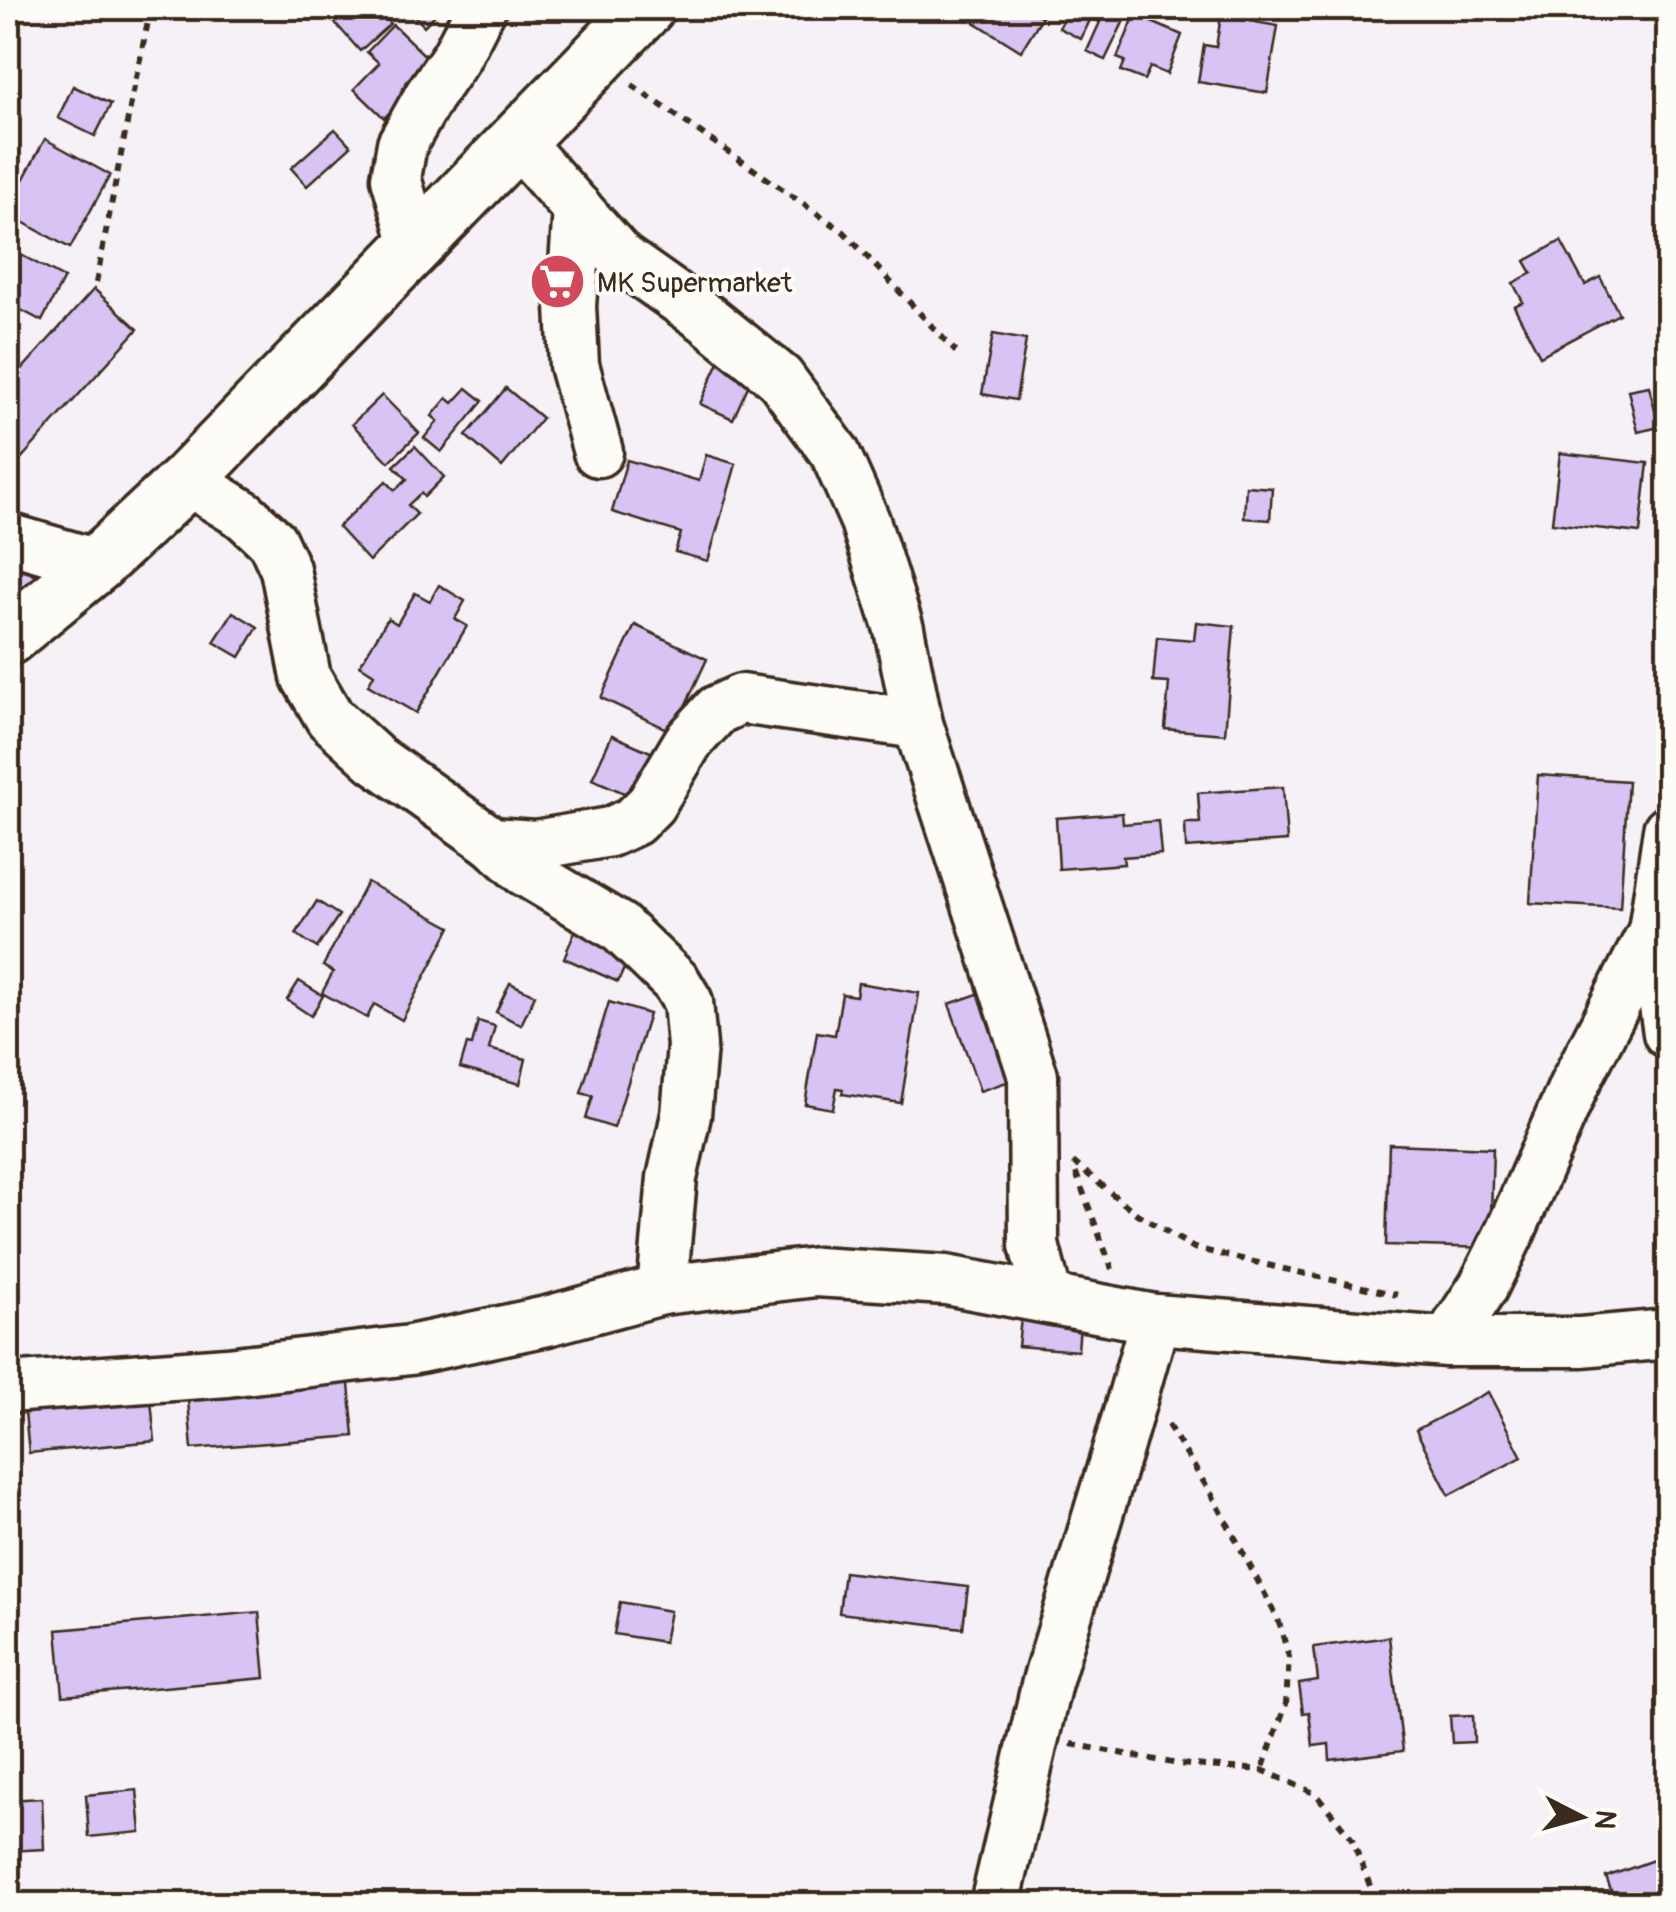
<svg xmlns="http://www.w3.org/2000/svg" width="1676" height="1912" font-family="Pangolin,sans-serif">
<rect width="100%" height="100%" fill="#f5f1f7"/>
<filter id="ink" filterUnits="userSpaceOnUse"><feTurbulence type="fractalNoise" baseFrequency=".01" numOctaves="2"/><feDisplacementMap in="SourceGraphic" scale="20" xChannelSelector="R" yChannelSelector="G"/><feConvolveMatrix kernelMatrix="1 2 1 2 8 2 1 2 1" color-interpolation-filters="sRGB"/></filter>
<g filter="url(#ink)">
<!-- building -->
<g fill="#d7c4f5" stroke="#3b2a1e" stroke-width="2.5">
<path d="M322,8H376L390,24L360,51Z"/>
<path d="M407,8H442L424,26Z"/>
<path d="M952,8H1027L1042,17L1021,51Z"/>
<path d="M1069,8H1119L1128,12L1105,60L1087,51L1100,22L1091,18L1081,39L1059,28Z"/>
<path d="M1135,15L1182,35L1167,74L1150,67L1144,80L1121,71L1125,61L1117,58Z"/>
<path d="M1221,16L1278,26L1267,93L1198,82L1204,45L1216,47Z"/>
<path d="M393,25L435,65L384,118L354,89L379,63L367,52Z"/>
<path d="M73,86L111,104L95,136L58,118Z"/>
<path d="M335,129L351,146L307,186L291,168Z"/>
<path d="M45,139L110,175L70,248L8,214V208Z"/>
<path d="M1561,241L1585,285L1600,277L1619,314L1540,356L1514,306L1523,302L1513,283L1532,273L1525,261Z"/>
<path d="M8,248L64,278L42,321L8,303Z"/>
<path d="M94,289L138,329L8,473V385Z"/>
<path d="M993,334L1026,340L1016,400L982,394Z"/>
<path d="M722,355L755,371L733,419L700,404Z"/>
<path d="M1649,386L1659,427L1638,432L1628,390Z"/>
<path d="M467,388L483,401L441,452L424,438L438,421L432,416L447,398L453,403Z"/>
<path d="M506,388L542,418L502,467L466,436Z"/>
<path d="M382,395L419,433L389,462L352,424Z"/>
<path d="M415,446L444,477L424,497L421,493L408,505L417,514L369,561L338,527L386,481L395,490L407,479L394,466Z"/>
<path d="M1560,453L1648,463L1640,533L1552,523Z"/>
<path d="M706,455L736,464L708,561L675,552L681,533L612,512L627,460L699,481Z"/>
<path d="M1246,486L1272,488L1270,520L1244,518Z"/>
<path d="M15,557L36,577L8,608V565Z"/>
<path d="M439,585L465,601L455,619L467,626L416,713L368,685L374,674L360,665L388,618L397,624L415,593L430,601Z"/>
<path d="M233,612L258,627L240,657L214,642Z"/>
<path d="M1196,622L1234,626L1225,734L1165,729L1169,683L1153,682L1157,637L1194,640Z"/>
<path d="M635,625L707,659L673,732L601,698Z"/>
<path d="M612,735L664,758L645,802L592,779Z"/>
<path d="M1538,775L1628,781L1620,908L1530,903Z"/>
<path d="M1283,787L1287,841L1186,848L1185,823H1200L1198,793Z"/>
<path d="M1122,813L1123,824L1158,821L1161,854L1123,857L1124,864L1059,869L1056,818Z"/>
<path d="M367,882L451,927L402,1020L374,1004L367,1018L322,993L333,972L323,966Z"/>
<path d="M317,901L339,915L317,948L296,934Z"/>
<path d="M576,928L631,953L618,982L564,958Z"/>
<path d="M299,981L323,996L311,1016L287,1000Z"/>
<path d="M510,983L535,995L521,1025L496,1012Z"/>
<path d="M858,983L919,993L901,1103L842,1094L843,1089L837,1088L833,1109L805,1104L817,1032L835,1035L842,994L856,996Z"/>
<path d="M983,992L1013,1080L980,1091L949,1004Z"/>
<path d="M609,1002L649,1014L614,1128L586,1119L593,1096L581,1093Z"/>
<path d="M478,1021L495,1026L489,1049L526,1059L520,1084L460,1068L467,1044L472,1045Z"/>
<path d="M1389,1144L1493,1148L1490,1248L1386,1245Z"/>
<path d="M1021,1318L1080,1323L1078,1351L1018,1346Z"/>
<path d="M348,1374L354,1436L192,1449L187,1388Z"/>
<path d="M1488,1392L1522,1457L1449,1495L1416,1430Z"/>
<path d="M151,1400L155,1441L29,1453L25,1412Z"/>
<path d="M844,1572L968,1587L963,1628L839,1613Z"/>
<path d="M620,1602L670,1611L664,1642L614,1634Z"/>
<path d="M259,1612L265,1678L63,1696L57,1630Z"/>
<path d="M1389,1637L1403,1751L1330,1760L1329,1744L1313,1746L1309,1712L1303,1713L1299,1684L1318,1681L1314,1647Z"/>
<path d="M1473,1715L1474,1742L1452,1743L1450,1716Z"/>
<path d="M137,1790L141,1832L89,1837L86,1795Z"/>
<path d="M42,1798L44,1849L8,1851V1800Z"/>
<path d="M1659,1858L1660,1862L1668,1859V1904H1616L1606,1877Z"/>
</g>
<g fill="none" stroke-linecap="round" stroke-linejoin="round">
<defs>
<g id="minor">
<path d="M516,140L621,258L707,319L780,378L835,453L865,521L899,629L918,724L1033,1076L1034,1245L1048,1299"/>
<path d="M578,209L571,306L574,365L598,452"/>
<path d="M415,244L396,178L402,144L429,96L456,57L481,8"/>
<path d="M187,480L244,515L272,541L285,569L306,677L330,718L375,759L492,842L535,845L610,832L634,821L651,804L688,742L717,710L741,699L918,724"/>
<path d="M8,538L97,564"/>
<path d="M1668,830L1653,931L1668,1033"/>
<path d="M492,842L523,870L619,927L676,982L688,1002L692,1046L686,1115L672,1178L662,1290"/>
<path d="M1447,1342L1483,1287L1511,1230L1574,1085L1653,931"/>
<path d="M8,1388L227,1372L410,1350L547,1321L662,1290L816,1272L946,1280L1155,1319L1447,1342H1581L1668,1334"/>
<path d="M995,1904L1047,1682L1119,1445L1155,1319"/>
</g>
<path id="major" d="M8,637L97,564L187,480L646,8"/>
</defs>
<!-- minor casing -->
<use href="#minor" stroke="#3b2a1e" stroke-width="55"/>
<!-- major casing -->
<use href="#major" stroke="#3b2a1e" stroke-width="62"/>
<!-- path -->
<g stroke="#3b2a1e" stroke-width="6" stroke-dasharray="8 8" stroke-linecap="butt">
<path d="M632,85L844,232L956,352"/>
<path d="M96,283L135,82L151,8"/>
<path d="M1073,1162L1137,1214L1194,1248L1397,1295"/>
<path d="M1076,1173L1112,1269"/>
<path d="M1168,1425L1215,1500L1278,1619L1289,1657L1286,1704L1262,1770"/>
<path d="M1071,1744L1178,1764L1262,1770L1316,1794L1352,1839L1377,1904"/>
</g>
<!-- minor -->
<use href="#minor" stroke="#fdfcf7" stroke-width="48"/>
<!-- major -->
<use href="#major" stroke="#fdfcf7" stroke-width="55"/>
</g>
</g>
<!-- icons -->
<defs>
<symbol id="supermarket-disc" viewBox="-11 -11 22 22"><circle r="9.5" fill="#d1495b" stroke="#fdfcf7"/><path d="M-6-5.5h2.5l.6 2H6L4.5 2H-2.5L-4.4-4H-6ZM-1.5 3.2a1.3 1.3 0 1 0 .1 0ZM3 3.2a1.3 1.3 0 1 0 .1 0Z" fill="#fff"/></symbol>
</defs>
<g fill-rule="evenodd">
<use href="#supermarket-disc" x="526" y="250" width="63" height="63"/>
</g>
<g text-anchor="middle" stroke-width="8" stroke-linejoin="round" paint-order="stroke">
<!-- poi labels -->
<g font-size="28" fill="#3b2a1e" stroke="#fdfcf7" text-anchor="start">
<text x="597" y="292">MK Supermarket</text>
</g>
</g>
<!-- margin -->
<rect width="1676" height="1912" fill="none" stroke="#fdfcf7" stroke-width="40"/>
<rect x="20" y="20" width="1636" height="1872" fill="none" stroke="#3b2a1e" stroke-width="4" filter="url(#ink)"/>
<!-- north arrow -->
<g transform="translate(1581 1817) rotate(96)" stroke="#fdfcf7" stroke-width="8" paint-order="stroke">
<path d="M0-8L18 38L0 25L-18 38Z" fill="#3b2a1e"/>
<text y="-15" font-size="28" font-weight="bold" text-anchor="middle" fill="#3b2a1e">N</text>
</g>
</svg>
